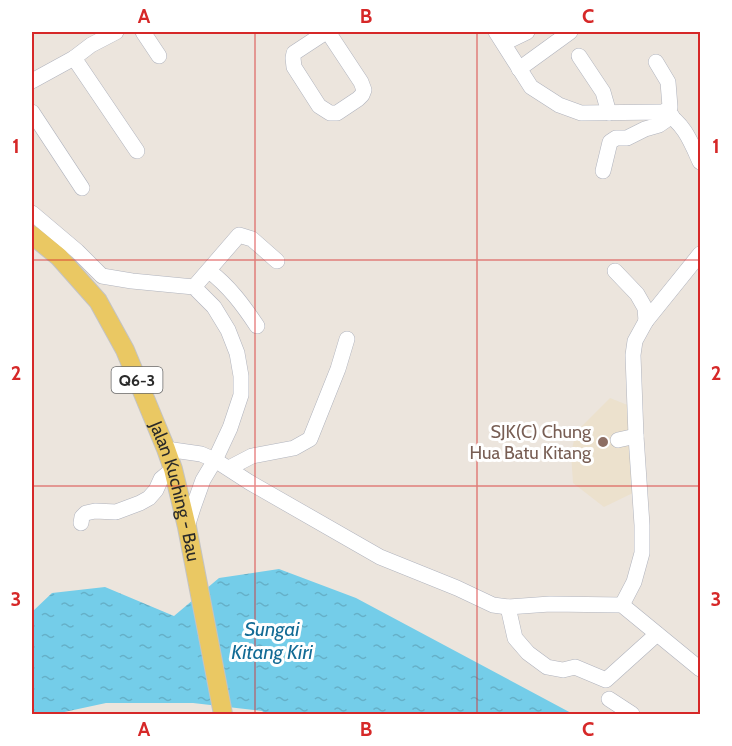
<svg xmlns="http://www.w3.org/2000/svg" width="732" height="746" font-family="Cabin,sans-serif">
<defs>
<pattern id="water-ripples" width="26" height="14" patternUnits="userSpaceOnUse" patternTransform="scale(1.5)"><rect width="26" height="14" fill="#74cde9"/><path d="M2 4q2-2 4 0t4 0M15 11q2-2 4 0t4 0" fill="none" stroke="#65b0c8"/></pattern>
</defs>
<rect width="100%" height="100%" fill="#ece5dd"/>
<!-- education -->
<path fill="#ece1cd" d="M610,398L630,406L635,492L604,507L573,483L571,453L576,432Z"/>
<!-- water -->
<path fill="url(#water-ripples)" d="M279,569L356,598L573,714H266L262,711L193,703H106L55,714H32V612L52,593L105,587L174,616L219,578Z"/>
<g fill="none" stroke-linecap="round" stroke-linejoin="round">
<defs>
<g id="minor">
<path d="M143,32L159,56"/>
<path d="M326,32L294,53L293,58L294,67L319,106L330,113H337L358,99L362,95L364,90L361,82L328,32"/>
<path d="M496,32L531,87L559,105L581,113L664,112C684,123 691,142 700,162"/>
<path d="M504,43L527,32"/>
<path d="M579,56L603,92L609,113"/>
<path d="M74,58L137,151"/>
<path d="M656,62L668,82L670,107L664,112"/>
<path d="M519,69L570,32"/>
<path d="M32,81L74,58L91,45L116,32"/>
<path d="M32,112L82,188"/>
<path d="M603,171L610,142L616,138H627L645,129L659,125L672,116"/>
<path d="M32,213L77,251L102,276L132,281L194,287L214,307L228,330L237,353L241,376V395L230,428L215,460L203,480L193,508L187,527"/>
<path d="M209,271C229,286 243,305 257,326"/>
<path d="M615,271L637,294L645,308L646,321"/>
<path d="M194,287L239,235L252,239L277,261"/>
<path d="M618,440L636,436"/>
<path d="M166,449L201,454L215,460L249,482L380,557L457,588L493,605L508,607L550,604L622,605L700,669"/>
<path d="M229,468L252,456L294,448L310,439L338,369L347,339"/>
<path d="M81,523L82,517L86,513L95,511L116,512L140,503L149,498L156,490L161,479L173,469"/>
<path d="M622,605L634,582L642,553V525L636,436L633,355L635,341L646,321L700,254"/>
<path d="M508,607L515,638L528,653L547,667L563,670L575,667L606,680L657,634"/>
<path d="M609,699L632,714"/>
</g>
<g id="major">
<path id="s1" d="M32,235L59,257L98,301L125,350L166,449L173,469L187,527L223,714"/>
</g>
</defs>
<!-- minor casing -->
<use href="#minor" stroke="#b0b3bd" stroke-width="16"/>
<!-- major casing -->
<use href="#major" stroke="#c3c3c3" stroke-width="20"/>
<!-- minor -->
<use href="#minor" stroke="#fff" stroke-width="15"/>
<!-- major -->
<use href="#major" stroke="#eac863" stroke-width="18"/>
</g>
<!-- grid -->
<path fill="none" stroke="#d62828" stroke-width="1.5" stroke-opacity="0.55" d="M255,32V714M477,32V714M32,260H700M32,486H700"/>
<!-- markers -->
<circle fill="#8d6e63" stroke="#fff" stroke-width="2" cx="603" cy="442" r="6"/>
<g text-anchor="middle" stroke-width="6" stroke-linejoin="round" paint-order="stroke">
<!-- shield labels -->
<rect fill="#fff" stroke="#6a6a6a" stroke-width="1.5" x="111.5" y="367" width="51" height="26" rx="4.5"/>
<g font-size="16" font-weight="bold" fill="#2a2a2a">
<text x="137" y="386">Q6-3</text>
</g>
<!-- education labels -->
<g font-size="18" fill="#785e54" stroke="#fff" text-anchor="end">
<text x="591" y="438">SJK(C) Chung<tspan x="591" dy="21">Hua Batu Kitang</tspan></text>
</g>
<!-- street labels -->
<g font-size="18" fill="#2a2a2a" stroke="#fff">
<text dy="6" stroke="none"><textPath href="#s1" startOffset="300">Jalan Kuching - Bau</textPath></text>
</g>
<!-- water labels -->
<g font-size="20" font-style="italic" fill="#136b95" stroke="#fff">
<text x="272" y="636">Sungai<tspan x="272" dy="23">Kitang Kiri</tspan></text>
</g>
</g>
<!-- border -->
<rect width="732" height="746" fill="none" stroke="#ffffff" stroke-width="66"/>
<rect x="33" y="33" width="666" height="680" fill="none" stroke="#d62828" stroke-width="2"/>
<g font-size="20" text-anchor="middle" font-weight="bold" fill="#d62828">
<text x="144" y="23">A</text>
<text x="366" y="23">B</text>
<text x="588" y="23">C</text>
<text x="16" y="153">1</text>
<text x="716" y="153">1</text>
<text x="16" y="380">2</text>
<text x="716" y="380">2</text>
<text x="16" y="606">3</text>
<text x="716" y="606">3</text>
<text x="144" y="736">A</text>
<text x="366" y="736">B</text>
<text x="588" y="736">C</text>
</g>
</svg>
